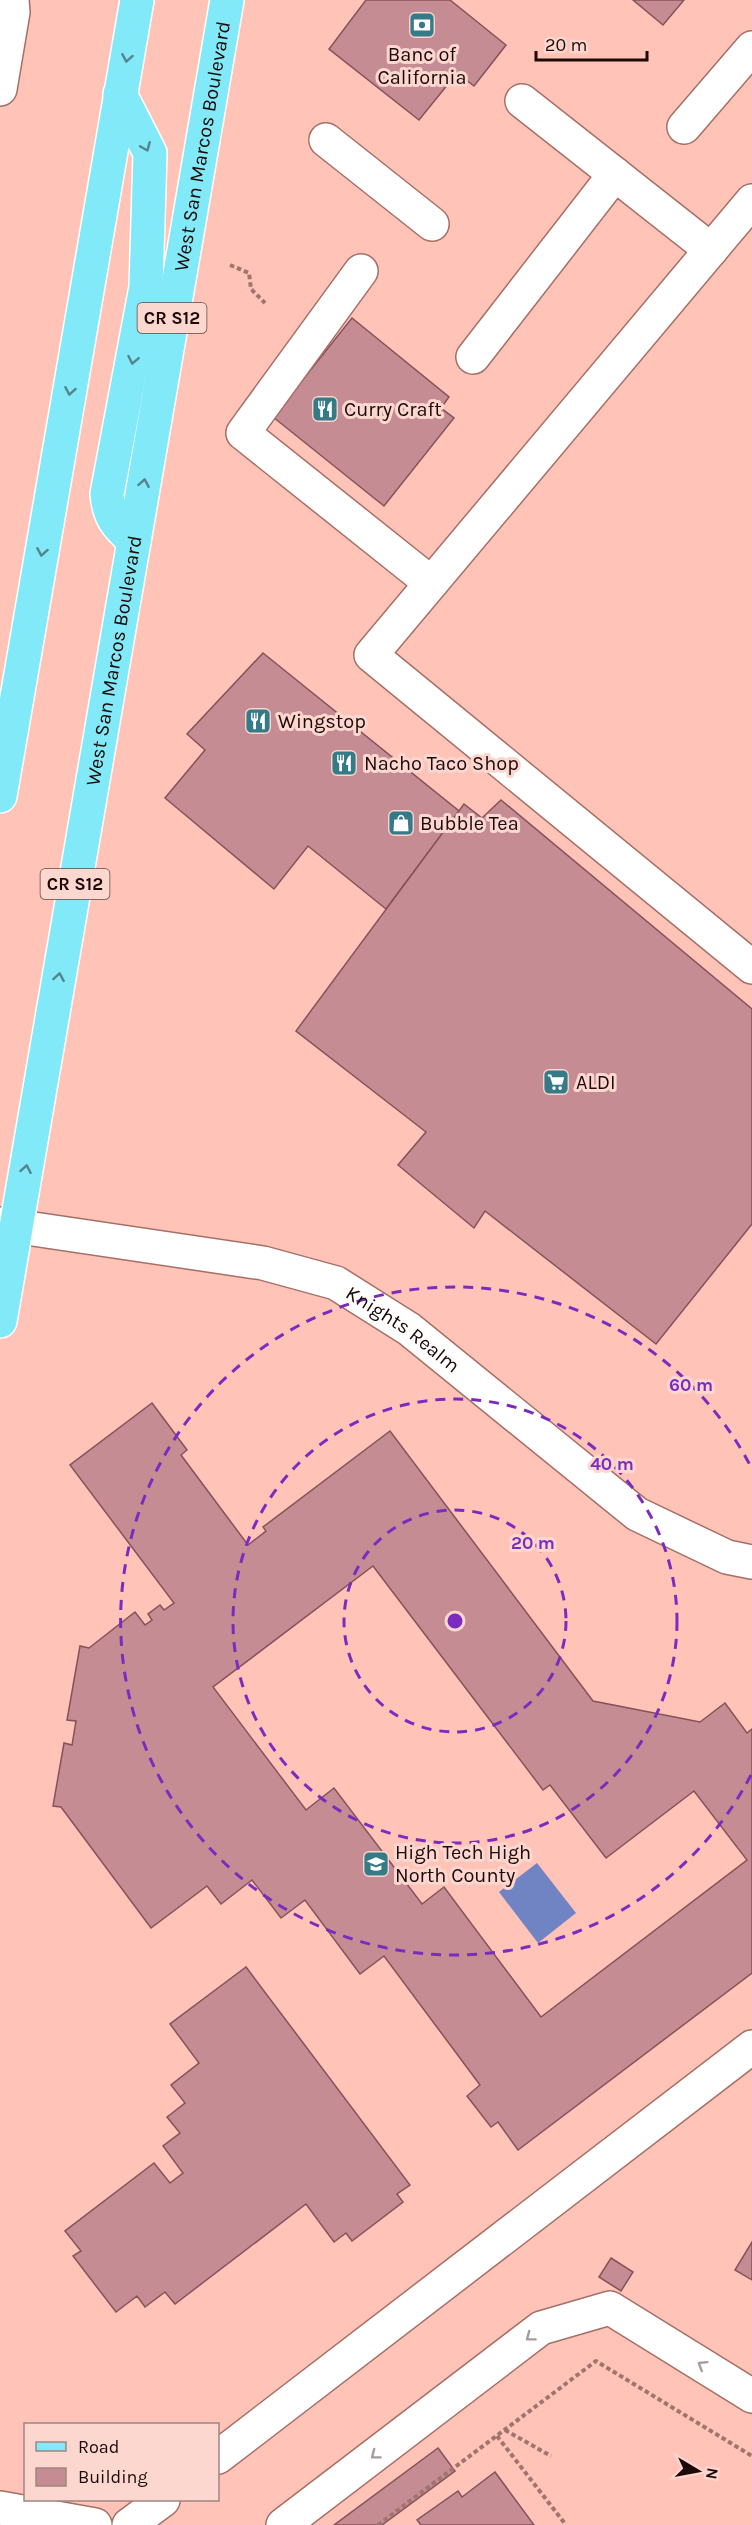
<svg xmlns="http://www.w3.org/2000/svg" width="752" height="2525" font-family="Karla,sans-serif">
<rect width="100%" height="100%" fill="#ffc3b8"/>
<!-- water -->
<path fill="#7083c3" d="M537,1863L576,1913L538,1943L499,1892Z"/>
<!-- building -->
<g fill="#c68c94" stroke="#865259" stroke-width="1.5" fill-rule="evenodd">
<path d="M366,0H450L506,45L474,86L457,73L419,120L329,49Z"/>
<path d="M633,0H684L663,25Z"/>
<path d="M352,318L449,397L441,408L454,418L384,506L273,417Z"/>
<path d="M263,653L459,811L386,909L308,846L274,889L165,798L205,750L187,734Z"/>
<path d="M501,800L752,1009V1224L656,1344L485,1211L474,1228L398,1165L426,1132L296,1031L464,804L482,818Z"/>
<path d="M152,1403L187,1450L181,1455L248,1545L266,1531L263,1527L390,1431L593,1701L700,1722L725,1703L747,1733L752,1729V1973L518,2150L498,2122L491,2127L467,2096L480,2085L384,1956L360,1974L305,1900L281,1918L252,1880L221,1904L207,1886L151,1928L61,1807L53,1806L64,1743L72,1745L76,1721L67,1720L80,1646L89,1648L135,1612L145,1625L152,1620L148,1614L160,1605L164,1610L174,1603L70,1465ZM373,1566L543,1790L550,1785L606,1858L694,1791L747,1860L541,2017L444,1887L422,1904L334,1788L306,1810L213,1687Z"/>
<path d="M246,1967L410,2185L397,2194L403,2202L352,2241L346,2233L334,2242L306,2204L175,2304L165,2292L145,2307L137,2296L116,2312L73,2256L81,2251L65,2231L154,2163L170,2183L183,2173L163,2146L180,2133L167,2117L185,2103L171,2085L199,2063L170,2024Z"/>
<path d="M752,2242V2280L735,2270Z"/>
<path d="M611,2258L633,2272L621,2291L599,2277Z"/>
<path d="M438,2448L455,2471L382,2525H334Z"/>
<path d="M495,2472L534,2525H421L417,2520L458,2491L462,2497Z"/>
</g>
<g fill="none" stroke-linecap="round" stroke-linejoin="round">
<defs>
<g id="minor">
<path d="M0,89L13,12L12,0"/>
<path d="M522,101L711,250"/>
<path d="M684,127L752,48"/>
<path d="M326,140L432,224"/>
<path d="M752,201L371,655L752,967"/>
<path d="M361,271L243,433L431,583"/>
<path d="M473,357L615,174"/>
<path id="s1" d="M0,1224L263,1263L336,1283L409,1329L637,1514L727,1557L752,1562"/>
<path d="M218,2457L752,2047"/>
<path d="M0,2508L95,2525"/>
<path d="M129,2525L163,2500"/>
<path d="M283,2525L541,2328L610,2308L752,2396"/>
</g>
<g id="major">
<path d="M120,94L150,153L146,287L107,494C109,517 117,526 134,541"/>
<path d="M0,796L137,0"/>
<path id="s2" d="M0,1321L227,0"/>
</g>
</defs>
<!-- minor casing -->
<use href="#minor" stroke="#a66f66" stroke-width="36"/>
<!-- major casing -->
<use href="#major" stroke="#fff" stroke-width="36"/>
<!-- path -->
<g stroke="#a0756e" stroke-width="4" stroke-dasharray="4.5 3" stroke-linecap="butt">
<path d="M230,265L249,273L251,289L265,303"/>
<path d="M505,2430L551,2456"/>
<path d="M497,2436L566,2525"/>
<path d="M378,2525L596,2361L752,2456"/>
</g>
<!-- minor -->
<use href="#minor" stroke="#fff" stroke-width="33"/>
<!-- major -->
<use href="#major" stroke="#82e9f8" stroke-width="33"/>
</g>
<!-- one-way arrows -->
<defs><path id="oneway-chevron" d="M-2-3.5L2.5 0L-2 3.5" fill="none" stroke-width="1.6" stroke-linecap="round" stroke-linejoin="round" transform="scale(1.5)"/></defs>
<g stroke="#55848c">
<use href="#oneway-chevron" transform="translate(127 58) rotate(100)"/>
<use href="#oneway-chevron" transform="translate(146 147) rotate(67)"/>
<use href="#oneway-chevron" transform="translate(133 360) rotate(101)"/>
<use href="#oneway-chevron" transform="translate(70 391) rotate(100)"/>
<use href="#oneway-chevron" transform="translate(144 483) rotate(-80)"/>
<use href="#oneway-chevron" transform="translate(42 552) rotate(100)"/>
<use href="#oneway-chevron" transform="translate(59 977) rotate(-80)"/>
<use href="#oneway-chevron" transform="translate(26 1169) rotate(-80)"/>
</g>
<g stroke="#a59d9c">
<use href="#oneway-chevron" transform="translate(530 2337) rotate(143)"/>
<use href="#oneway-chevron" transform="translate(702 2365) rotate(-148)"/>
<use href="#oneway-chevron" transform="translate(375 2455) rotate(143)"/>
</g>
<!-- distance rings -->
<g fill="none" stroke="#7b2cbf" stroke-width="3" stroke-dasharray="10 8">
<circle cx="455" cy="1621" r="111"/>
<circle cx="455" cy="1621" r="222"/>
<path d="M751 1775A334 334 0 1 1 751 1467"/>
</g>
<!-- icons -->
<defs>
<symbol id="bank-square" viewBox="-11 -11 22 22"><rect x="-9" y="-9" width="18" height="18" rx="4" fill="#357b87" stroke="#fcd7d0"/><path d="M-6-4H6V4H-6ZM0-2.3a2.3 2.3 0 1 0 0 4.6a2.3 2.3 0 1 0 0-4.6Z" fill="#fff"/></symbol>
<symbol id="restaurant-square" viewBox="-11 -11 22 22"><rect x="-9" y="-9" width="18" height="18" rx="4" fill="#357b87" stroke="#fcd7d0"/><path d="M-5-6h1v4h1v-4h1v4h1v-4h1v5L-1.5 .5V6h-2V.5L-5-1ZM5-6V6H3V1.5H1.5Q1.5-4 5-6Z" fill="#fff"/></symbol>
<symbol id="shop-square" viewBox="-11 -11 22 22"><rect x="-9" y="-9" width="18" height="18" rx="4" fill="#357b87" stroke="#fcd7d0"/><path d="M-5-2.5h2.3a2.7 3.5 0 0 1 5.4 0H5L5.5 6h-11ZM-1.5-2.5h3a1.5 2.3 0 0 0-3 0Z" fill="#fff"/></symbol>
<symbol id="supermarket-square" viewBox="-11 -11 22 22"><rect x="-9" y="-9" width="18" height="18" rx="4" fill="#357b87" stroke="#fcd7d0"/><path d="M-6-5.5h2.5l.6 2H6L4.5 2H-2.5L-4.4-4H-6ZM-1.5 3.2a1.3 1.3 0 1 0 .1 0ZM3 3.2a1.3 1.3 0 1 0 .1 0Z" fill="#fff"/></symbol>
<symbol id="school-square" viewBox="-11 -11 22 22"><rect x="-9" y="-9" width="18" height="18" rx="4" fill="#357b87" stroke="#fcd7d0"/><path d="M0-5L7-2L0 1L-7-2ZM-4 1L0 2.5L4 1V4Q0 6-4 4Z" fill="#fff"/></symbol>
</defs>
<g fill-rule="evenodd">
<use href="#bank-square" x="407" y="10" width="30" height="30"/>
<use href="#restaurant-square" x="310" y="394" width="30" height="30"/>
<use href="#restaurant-square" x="243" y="706" width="30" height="30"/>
<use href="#restaurant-square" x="329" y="748" width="30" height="30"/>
<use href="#shop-square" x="386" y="808" width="30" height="30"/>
<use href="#supermarket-square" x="541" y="1067" width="30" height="30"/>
<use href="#school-square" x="361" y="1849" width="30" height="30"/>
</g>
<g text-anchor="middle" stroke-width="6" stroke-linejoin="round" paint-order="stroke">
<!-- shield labels -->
<g fill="#fcd7d0" stroke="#604743" stroke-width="1.5">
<rect x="137.5" y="303" width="69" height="30" rx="4.5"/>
<rect x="40.5" y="869" width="69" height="30" rx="4.5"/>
</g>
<g font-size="18" font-weight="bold" fill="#1d0907">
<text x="172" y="324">CR S12</text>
<text x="75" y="890">CR S12</text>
</g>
<!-- poi labels -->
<g font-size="20" fill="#1d0907" stroke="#fcd7d0" text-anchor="start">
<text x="422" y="61" text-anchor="middle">Banc of<tspan x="422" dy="23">California</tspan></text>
<text x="344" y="416">Curry Craft</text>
<text x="278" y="728">Wingstop</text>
<text x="364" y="770">Nacho Taco Shop</text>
<text x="420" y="830">Bubble Tea</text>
<text x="576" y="1089">ALDI</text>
<text x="395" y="1859">High Tech High<tspan x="395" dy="23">North County</tspan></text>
</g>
<!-- street labels -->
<g font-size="20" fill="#1d0907" stroke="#fcd7d0">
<text dy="7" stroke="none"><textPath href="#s2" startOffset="1192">West San Marcos Boulevard</textPath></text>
<text dy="7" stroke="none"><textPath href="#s2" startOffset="670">West San Marcos Boulevard</textPath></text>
<text dy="7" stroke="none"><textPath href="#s1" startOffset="423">Knights Realm</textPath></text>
</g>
</g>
<circle cx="455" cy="1621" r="9" fill="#7b2cbf" stroke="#fcd7d0" stroke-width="3"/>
<g font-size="18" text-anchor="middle" font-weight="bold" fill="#7b2cbf" stroke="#fcd7d0" stroke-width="6" stroke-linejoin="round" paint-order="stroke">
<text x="691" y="1391">60 m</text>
<text x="612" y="1470">40 m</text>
<text x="533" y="1549">20 m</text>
</g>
<!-- legend -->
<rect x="24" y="2423" width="195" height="78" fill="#fcd7d0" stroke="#a38580" stroke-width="1.5"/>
<rect x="36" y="2442" width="30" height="9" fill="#82e9f8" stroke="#a38580" stroke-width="1.5"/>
<text x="78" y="2453" font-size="18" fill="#1d0907">Road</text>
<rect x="36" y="2468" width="30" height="18" fill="#c68c94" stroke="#a38580" stroke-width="1.5"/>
<text x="78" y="2483" font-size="18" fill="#1d0907">Building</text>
<!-- north arrow -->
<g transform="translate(698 2471) rotate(100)" stroke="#fcd7d0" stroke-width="4.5" paint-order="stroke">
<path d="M0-4.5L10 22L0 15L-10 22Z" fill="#1d0907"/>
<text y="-9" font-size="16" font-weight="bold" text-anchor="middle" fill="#1d0907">N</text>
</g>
<!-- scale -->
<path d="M536 51v9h111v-9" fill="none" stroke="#1d0907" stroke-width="3"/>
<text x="545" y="51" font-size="18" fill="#1d0907" stroke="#fcd7d0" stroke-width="4.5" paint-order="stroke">20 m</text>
</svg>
